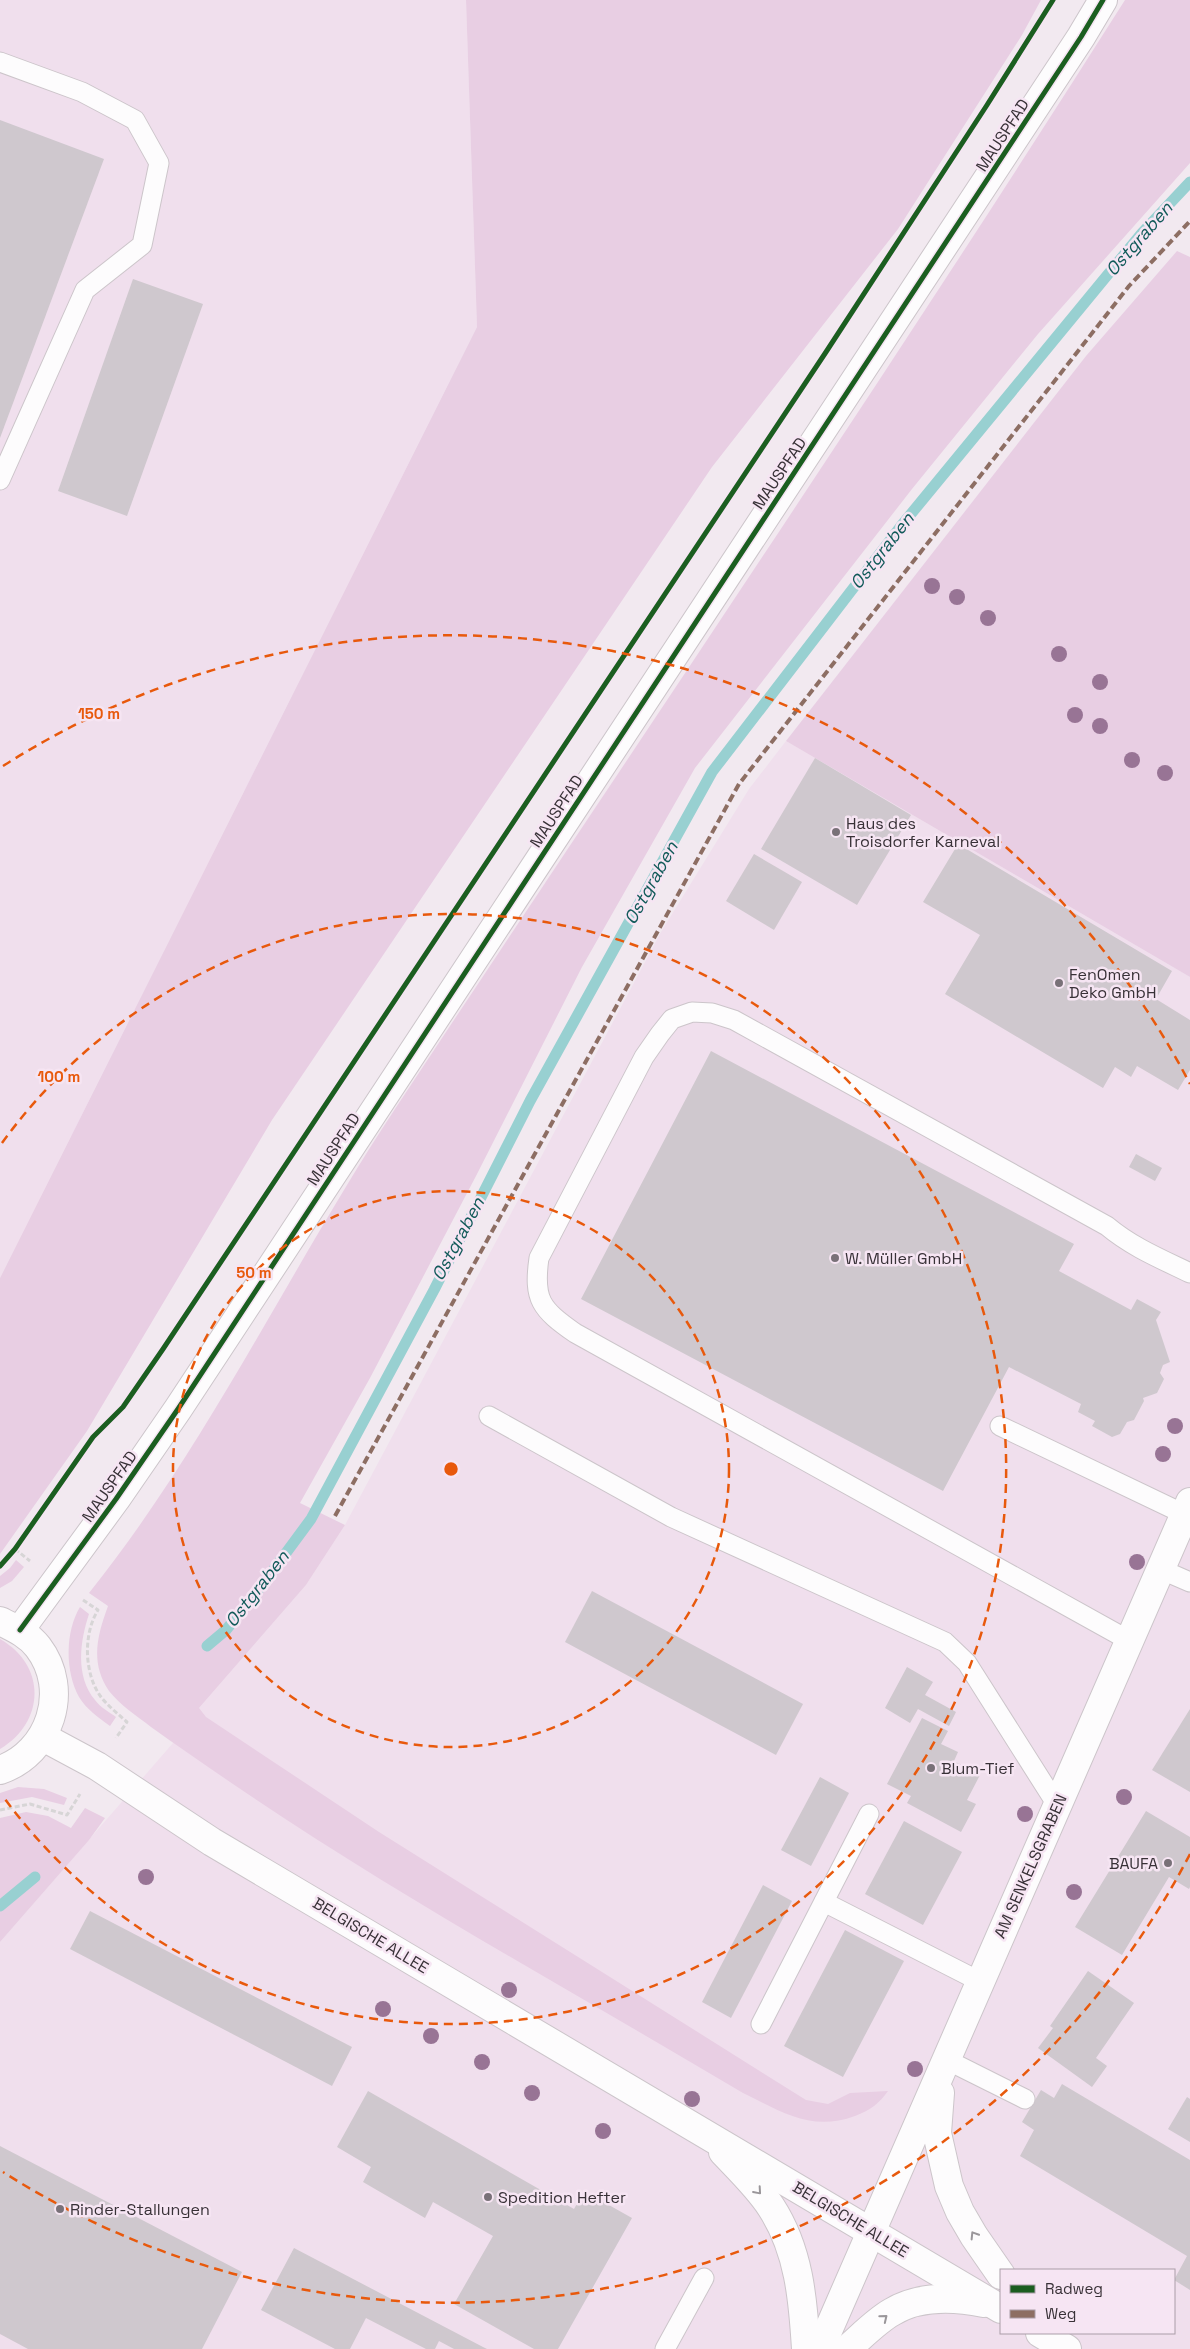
<svg xmlns="http://www.w3.org/2000/svg" width="1190" height="2349" font-family="'Space Grotesk',sans-serif">
<rect width="100%" height="100%" fill="#f2e9f0"/>
<!-- built -->
<g fill="#f0dfed" fill-rule="evenodd">
<path d="M0,0H466L477,327L0,1278Z"/>
<path d="M786,741L1190,977V2349H0V1942L173,1743L199,1708L306,1585L345,1525L661,932L749,789ZM1001,2270H1174V2333H1001Z"/>
</g>
<!-- green -->
<g fill="#e8cee3">
<path d="M466,0H1041L1022,35L898,229L712,467L272,1120L87,1431L0,1554V1278L477,327Z"/>
<path d="M1125,0H1190V163L1038,334L912,489L695,768L582,967L476,1176L370,1378L300,1503L345,1525L306,1585L199,1708L206,1717L379,1832L806,2100L828,2104L850,2093L888,2091C879,2104 870,2110 855,2116C811,2132 782,2112 743,2093C572,1991 395,1895 230,1782C204,1764 177,1746 151,1727C137,1716 120,1705 109,1691C90,1663 97,1636 108,1606L89,1593C209,1443 290,1268 395,1109C639,740 888,374 1125,0Z"/>
<path d="M1177,251L1190,257V977L786,741L1086,356Z"/>
<path d="M16,1560L24,1567L12,1581L0,1588V1576L10,1568Z"/>
<path d="M80,1607L89,1614C80,1641 75,1676 95,1700C100,1707 109,1712 116,1717L110,1726C99,1718 86,1709 79,1697C65,1671 65,1632 80,1607Z"/>
<path d="M0,1639C47,1666 45,1722 0,1749Z"/>
<path d="M18,1787L44,1789L67,1798L64,1805L32,1797L0,1803V1793Z"/>
<path d="M85,1808L105,1818L89,1840L0,1942V1818L26,1812L48,1816L71,1828Z"/>
</g>
<g fill="none" stroke-linecap="round" stroke-linejoin="round">
<!-- stream -->
<g stroke="#98d0d1" stroke-width="11">
<path d="M207,1646L226,1630L266,1580L311,1519L434,1290L530,1101L712,772L901,526L1142,233L1190,182"/>
<path d="M0,1906L35,1877"/>
</g>
</g>
<!-- building -->
<g fill="#cfc8ce">
<path d="M0,120L104,159L0,438Z"/>
<path d="M133,279L203,304L127,516L58,491Z"/>
<path d="M815,758L911,815L857,905L761,849Z"/>
<path d="M958,844L1172,971L1156,999L1190,1020V1070L1178,1090L1137,1066L1131,1077L1115,1067L1103,1088L945,994L980,935L923,902Z"/>
<path d="M754,854L802,882L774,930L726,901Z"/>
<path d="M711,1051L1074,1244L1059,1271L1131,1310L1137,1299L1161,1312L1156,1320L1170,1362L1163,1365L1160,1373L1164,1379L1157,1393L1143,1398L1144,1401L1134,1420L1127,1422L1120,1434L1112,1437L1092,1426L1095,1421L1078,1412L1081,1404L1009,1367L943,1491L581,1299Z"/>
<path d="M1136,1154L1162,1168L1155,1181L1129,1167Z"/>
<path d="M592,1591L803,1704L776,1755L565,1642Z"/>
<path d="M907,1667L933,1682L925,1695L956,1712L949,1726L918,1709L910,1723L885,1708Z"/>
<path d="M1190,1709V1792L1152,1770Z"/>
<path d="M922,1718L948,1731L941,1744L958,1752L954,1761L980,1775L967,1800L976,1804L961,1832L907,1803L911,1796L887,1784Z"/>
<path d="M820,1777L849,1793L811,1866L781,1850Z"/>
<path d="M1146,1811L1190,1837V1887L1189,1889L1169,1877L1122,1955L1075,1927Z"/>
<path d="M904,1821L962,1852L923,1925L865,1894Z"/>
<path d="M763,1885L792,1901L731,2018L702,2002Z"/>
<path d="M90,1911L352,2047L332,2086L70,1949Z"/>
<path d="M845,1930L904,1961L843,2077L784,2046Z"/>
<path d="M1088,1971L1134,2003L1096,2058L1107,2066L1092,2087L1038,2048L1053,2028L1050,2026Z"/>
<path d="M1062,2084L1190,2160V2290L1174,2280L1187,2256L1020,2156L1034,2130L1022,2122L1041,2090L1054,2098Z"/>
<path d="M368,2091L574,2209L584,2191L632,2218L558,2349H534L454,2304L493,2236L433,2202L425,2218L363,2182L371,2167L337,2147Z"/>
<path d="M1187,2097L1190,2099V2142L1168,2129Z"/>
<path d="M0,2146L242,2272L202,2349H28L0,2334Z"/>
<path d="M294,2248L483,2347L487,2349H454L439,2341L435,2349H426L366,2318L350,2349H335L261,2310Z"/>
</g>
<g fill="none" stroke-linecap="round" stroke-linejoin="round">
<defs>
<g id="lane">
<path d="M0,62L82,92L135,120L159,163L142,245L85,290L0,480"/>
<path d="M489,1416L671,1517L945,1642L967,1663L1057,1805"/>
<path d="M1000,1426L1184,1514"/>
<path d="M1160,1569L1190,1582"/>
<path d="M1130,1641L575,1333C541,1309 533,1300 539,1258L644,1057L660,1034L672,1019L692,1012L712,1013L734,1020L1107,1226C1132,1247 1161,1259 1190,1273"/>
<path d="M824,1902L979,1981"/>
<path d="M761,2024L869,1814"/>
<path d="M947,2060L1025,2099"/>
<path d="M665,2349L704,2278"/>
</g>
<g id="street">
<path d="M43,1737L97,1766L212,1842L1001,2309"/>
<path d="M940,2093L937,2133L949,2186L960,2212L974,2236L1001,2275"/>
<path d="M723,2152C739,2169 758,2187 771,2207C799,2250 803,2299 806,2349"/>
<path d="M1040,2333L1067,2349"/>
<path d="M820,2349L1190,1502"/>
<path d="M847,2349C861,2337 876,2321 892,2312C920,2295 954,2297 984,2303"/>
</g>
<g id="secondary">
<path d="M0,1621C14,1628 28,1634 38,1647C71,1690 50,1753 0,1770"/>
<path d="M20,1630L116,1499L178,1409L1081,37L1103,0"/>
</g>
</defs>
<!-- lane casing -->
<use href="#lane" stroke="#ccc5ca" stroke-width="21"/>
<!-- street casing -->
<use href="#street" stroke="#ccc5ca" stroke-width="30"/>
<!-- secondary casing -->
<use href="#secondary" stroke="#ccc5ca" stroke-width="30"/>
<!-- path -->
<g stroke="#d7d5d6" stroke-width="3" stroke-dasharray="5 2.5" stroke-linecap="butt">
<path d="M15,1549L30,1561"/>
<path d="M83,1600L98,1610C83,1634 84,1674 101,1697C108,1706 118,1714 127,1722L116,1738"/>
<path d="M0,1810L30,1804L67,1815L80,1794"/>
</g>
<!-- lane -->
<use href="#lane" stroke="#fdfcfd" stroke-width="19"/>
<!-- street -->
<use href="#street" stroke="#fdfcfd" stroke-width="28"/>
<!-- secondary -->
<use href="#secondary" stroke="#fdfcfd" stroke-width="28"/>
<!-- quiet -->
<path stroke="#8d6e63" stroke-width="4" stroke-dasharray="8 4" stroke-linecap="butt" d="M335,1516L739,784L1129,286L1190,221"/>
<defs>
<g id="cycleway">
<path d="M0,1566L15,1549L93,1437L123,1407L163,1349L826,352L987,105L1053,0"/>
<path d="M20,1630L116,1499L178,1409L1081,37L1103,0"/>
</g>
</defs>
<!-- cycleway casing -->
<use href="#cycleway" stroke="#f6e5f3" stroke-width="8"/>
<!-- cycleway -->
<use href="#cycleway" stroke="#1b5e20" stroke-width="5"/>
</g>
<!-- trees -->
<g fill="#987495">
<circle cx="932" cy="586" r="8"/>
<circle cx="957" cy="597" r="8"/>
<circle cx="988" cy="618" r="8"/>
<circle cx="1059" cy="654" r="8"/>
<circle cx="1100" cy="682" r="8"/>
<circle cx="1075" cy="715" r="8"/>
<circle cx="1100" cy="726" r="8"/>
<circle cx="1132" cy="760" r="8"/>
<circle cx="1165" cy="773" r="8"/>
<circle cx="1175" cy="1426" r="8"/>
<circle cx="1163" cy="1454" r="8"/>
<circle cx="1137" cy="1562" r="8"/>
<circle cx="1124" cy="1797" r="8"/>
<circle cx="1025" cy="1814" r="8"/>
<circle cx="146" cy="1877" r="8"/>
<circle cx="1074" cy="1892" r="8"/>
<circle cx="509" cy="1990" r="8"/>
<circle cx="383" cy="2009" r="8"/>
<circle cx="431" cy="2036" r="8"/>
<circle cx="482" cy="2062" r="8"/>
<circle cx="915" cy="2069" r="8"/>
<circle cx="532" cy="2093" r="8"/>
<circle cx="692" cy="2099" r="8"/>
<circle cx="603" cy="2131" r="8"/>
</g>
<!-- one-way arrows -->
<defs><path id="oneway-chevron" d="M-2-3.5L2.5 0L-2 3.5" fill="none" stroke-width="1.6" stroke-linecap="round" stroke-linejoin="round" transform="scale(1.25)"/></defs>
<g stroke="#9a969a">
<use href="#oneway-chevron" transform="translate(758 2191) rotate(49)"/>
<use href="#oneway-chevron" transform="translate(974 2235) rotate(-122)"/>
<use href="#oneway-chevron" transform="translate(884 2318) rotate(-39)"/>
</g>
<!-- distance rings -->
<g fill="none" stroke="#e8590c" stroke-width="2.5" stroke-dasharray="9 6">
<circle cx="451" cy="1469" r="278"/>
<path d="M2 1143A555 555 0 1 1 2 1795"/>
<path d="M1190 1854A833 833 0 0 1 3 2172M3 766A833 833 0 0 1 1190 1084"/>
</g>
<!-- markers -->
<g fill="#797178" stroke="#f6e5f3" stroke-width="2">
<circle cx="836" cy="832" r="5"/>
<circle cx="1059" cy="983" r="5"/>
<circle cx="835" cy="1258" r="5"/>
<circle cx="931" cy="1768" r="5"/>
<circle cx="1168" cy="1863" r="5"/>
<circle cx="488" cy="2197" r="5"/>
<circle cx="60" cy="2209" r="5"/>
</g>
<g text-anchor="middle" stroke-width="5" stroke-linejoin="round" paint-order="stroke">
<!-- street labels -->
<g font-size="16" fill="#383137" stroke="#f6e5f3">
<text transform="translate(1002 135) rotate(-57)" y="6">MAUSPFAD</text>
<text transform="translate(779 473) rotate(-56)" y="6">MAUSPFAD</text>
<text transform="translate(556 811) rotate(-57)" y="6">MAUSPFAD</text>
<text transform="translate(333 1149) rotate(-57)" y="6">MAUSPFAD</text>
<text transform="translate(109 1486) rotate(-55)" y="6">MAUSPFAD</text>
<text transform="translate(1030 1866) rotate(-66)" y="6">AM SENKELSGRABEN</text>
<text transform="translate(371 1935) rotate(31)" y="6">BELGISCHE ALLEE</text>
<text transform="translate(851 2219) rotate(31)" y="6">BELGISCHE ALLEE</text>
</g>
<!-- poi labels -->
<g font-size="16" fill="#383137" stroke="#f6e5f3" text-anchor="start">
<text x="846" y="829">Haus des<tspan x="846" dy="18">Troisdorfer Karneval</tspan></text>
<text x="1069" y="980">FenOmen<tspan x="1069" dy="18">Deko GmbH</tspan></text>
<text x="845" y="1264">W. Müller GmbH</text>
<text x="941" y="1774">Blum-Tief</text>
<text x="1158" y="1869" text-anchor="end">BAUFA</text>
<text x="498" y="2203">Spedition Hefter</text>
<text x="70" y="2215">Rinder-Stallungen</text>
</g>
<!-- water labels -->
<g font-size="18" font-style="italic" fill="#115a59" stroke="#f6e5f3">
<text transform="translate(1139 239) rotate(-49)" y="6">Ostgraben</text>
<text transform="translate(882 551) rotate(-52)" y="6">Ostgraben</text>
<text transform="translate(651 883) rotate(-61)" y="6">Ostgraben</text>
<text transform="translate(458 1239) rotate(-62)" y="6">Ostgraben</text>
<text transform="translate(257 1589) rotate(-52)" y="6">Ostgraben</text>
</g>
</g>
<circle cx="451" cy="1469" r="8" fill="#e8590c" stroke="#f6e5f3" stroke-width="2.5"/>
<g font-size="15" text-anchor="middle" font-weight="bold" fill="#e8590c" stroke="#f6e5f3" stroke-width="5" stroke-linejoin="round" paint-order="stroke">
<text x="99" y="719">150 m</text>
<text x="59" y="1082">100 m</text>
<text x="254" y="1278">50 m</text>
</g>
<!-- legend -->
<rect x="1000" y="2269" width="175" height="65" fill="#f6e5f3" stroke="#aa9da8"/>
<rect x="1010" y="2285" width="25" height="8" fill="#1b5e20" stroke="#aa9da8"/>
<text x="1045" y="2294" font-size="15" fill="#383137">Radweg</text>
<rect x="1010" y="2310" width="25" height="8" fill="#8d6e63" stroke="#aa9da8"/>
<text x="1045" y="2319" font-size="15" fill="#383137">Weg</text>
</svg>
